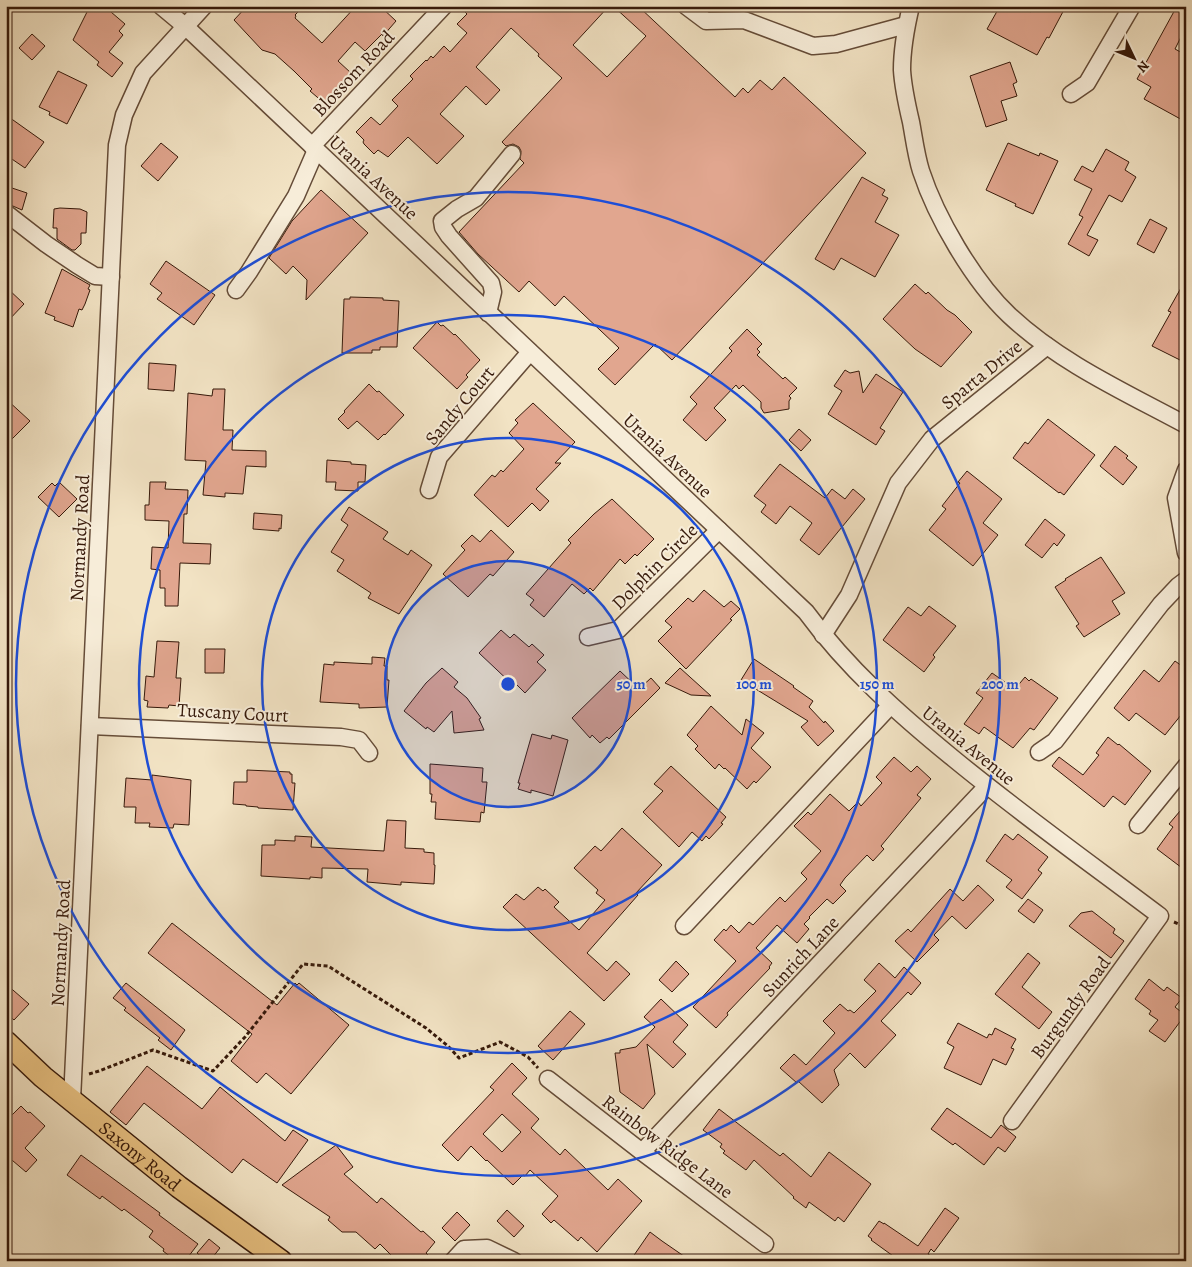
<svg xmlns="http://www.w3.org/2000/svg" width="1192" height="1267" font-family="Alegreya,serif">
<rect width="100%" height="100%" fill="#f2e3c4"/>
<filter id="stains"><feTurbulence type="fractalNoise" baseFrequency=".004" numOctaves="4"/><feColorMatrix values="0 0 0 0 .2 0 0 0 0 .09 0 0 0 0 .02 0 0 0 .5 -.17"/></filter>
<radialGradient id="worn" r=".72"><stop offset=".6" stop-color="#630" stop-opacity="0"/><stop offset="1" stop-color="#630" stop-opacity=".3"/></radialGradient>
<!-- building -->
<g fill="#e1a68f" stroke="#36190a" fill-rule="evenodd">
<path d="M90,6H104L125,24L119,31L123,35L109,52L123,63L112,77L97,65L99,62L73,40Z"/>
<path d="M247,6H304L295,15L296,16L295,18L322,43L356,6H380L396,21L383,36L382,34L365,51L355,42L338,61L351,73L324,103L310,91L312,89L294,71L275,54L262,50L234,20Z"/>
<path d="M459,6H609L573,45L607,77L646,36L613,6H638L735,97L743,88L748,93L760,80L772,90L784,77L866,153L672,360L655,344L615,385L598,369L619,348L564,296L555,306L529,281L519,292L478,254L459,232L524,163L520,159L521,151L519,147L513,144L506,146L502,142L562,78L538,56L539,54L511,28L476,67L500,90L486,105L466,86L440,114L464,136L437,164L408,137L388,157L378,150L374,154L364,144L363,142L364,140L356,132L371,117L380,125L398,106L392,100L413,79L410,76L426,60L427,61L431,56L433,58L444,46L450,52L467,33L457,24L467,14Z"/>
<path d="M1000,6H1022L1031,12L1034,6H1066L1049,38L1047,37L1037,55L987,29Z"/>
<path d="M1177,6H1186V27L1175,49L1186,55V122L1144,99L1151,87L1137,79Z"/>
<path d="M32,34L45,46L32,60L19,48Z"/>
<path d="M1010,62L1017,82L1013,84L1017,96L1001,101L1007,120L986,127L970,76Z"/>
<path d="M58,71L87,85L67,124L49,115L50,112L39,107Z"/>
<path d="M6,115L44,142L25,168L6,155Z"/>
<path d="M161,143L178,157L158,181L141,166Z"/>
<path d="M1008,143L1039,156L1040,153L1058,161L1033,214L1015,206L1016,204L986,190Z"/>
<path d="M1106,149L1129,162L1125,170L1136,177L1122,202L1109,195L1087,235L1098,240L1089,256L1068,244L1083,217L1079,215L1092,189L1074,180L1082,166L1093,172Z"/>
<path d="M862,177L885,190L882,195L888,198L875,222L899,235L875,277L841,258L834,270L815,259Z"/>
<path d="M6,186L27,193L22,210L6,203Z"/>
<path d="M321,190L368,233L306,300L307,280L293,266L286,274L269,258L292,221Z"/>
<path d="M60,208L80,209L87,212L86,233H81V244L75,250H72L57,239V228H53L54,209Z"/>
<path d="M1150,219L1167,228L1154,253L1137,244Z"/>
<path d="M166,261L215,295L194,325L157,299L162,293L150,284Z"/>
<path d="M62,269L90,285L88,289L90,290L85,304L82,310L79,309L73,327L54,320L55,317L45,313Z"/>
<path d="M1186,279V363L1152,346L1171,312L1168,311Z"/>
<path d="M915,284L926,294L928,292L947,310L955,315L972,332L941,367L915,349L883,319Z"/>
<path d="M6,287L24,304L6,323Z"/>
<path d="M350,297L383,298V300L399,301L397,347H380V350H372V353H342L344,299H350Z"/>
<path d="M437,322L441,326L443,325L454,335L455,334L480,360L466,375L468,377L457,389L413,348Z"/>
<path d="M747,329L762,344L757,349L760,352L757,355L783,379L785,377L797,388L789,396L791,398L789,401V409L764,413L761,408V402L743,385L739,389L736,385L714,408L726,420L706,441L683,420L697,404L690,397L732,351L729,348Z"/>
<path d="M149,363L176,365L174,391L148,389Z"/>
<path d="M845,370L850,373L859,371L863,393L876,374L903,392L880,428L885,431L876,445L828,414L842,391L834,386Z"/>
<path d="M369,384L377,392L379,391L404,415L385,435L384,434L378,440L357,421L348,429L338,419L345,412L344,411Z"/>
<path d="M213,389H225L223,430H233L232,450L266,451V467L246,466L243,494L225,493V497L203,495L206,461L185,460L188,393L212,396Z"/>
<path d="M6,399L30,421L6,445Z"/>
<path d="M533,403L575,442L555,463H561L536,489L549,501L540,511L532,503L508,527L474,495L492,475L495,477L501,470L503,472L524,449L509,433L518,423L515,420Z"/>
<path d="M1048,419L1095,455L1064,495L1060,492L1059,493L1013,458L1025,442L1028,444Z"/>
<path d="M799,429L811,440L801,451L789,440Z"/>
<path d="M1115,446L1128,456L1126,458L1137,467L1123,485L1100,466Z"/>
<path d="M327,460L351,462V464L366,465L365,482H358V491L335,490L336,482H326Z"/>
<path d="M780,464L825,498L832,489L845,499L853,489L865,499L819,555L800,540L812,523L790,506L776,524L761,512L766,505L754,496Z"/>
<path d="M967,471L1002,499L983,523L998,535L973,566L929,530L946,509L942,506L960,483L958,482Z"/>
<path d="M59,482L77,499L59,517L38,497L52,483L55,486Z"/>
<path d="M150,482H166L165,489L188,490L187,514H184L183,543L211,544L210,564L180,563L178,606H165V588H160V570L151,569L152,547L168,548L169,521L145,520V505H149Z"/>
<path d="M612,499L654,539L637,556L635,554L625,564L620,559L593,591L590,588L584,594L572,584L544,617L530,605L534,600L526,594L571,543L568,540L594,514Z"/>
<path d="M349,507L388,532L383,539L408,555L411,550L432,565L399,614L368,598L371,593L337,571L344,560L331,552L348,525L341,520Z"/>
<path d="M254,513L282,515L281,529L279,528V531L253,529Z"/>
<path d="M1045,519L1065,535L1057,546L1054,543L1042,558L1025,545Z"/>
<path d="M491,530L514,552L493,576L490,574L468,597L443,574L465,550L461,546L472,535L480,542Z"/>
<path d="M1101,557L1125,593L1112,601L1120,614L1084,637L1076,626L1079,624L1055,587L1066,580L1065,579Z"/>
<path d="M704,590L724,607L731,601L740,609L730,619L732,620L686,669L658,641L672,627L665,621L688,598L693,602Z"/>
<path d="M929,606L956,626L933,655L935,657L924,672L883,640L908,607L921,616Z"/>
<path d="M501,630L510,638L514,634L529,647L532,644L544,655L537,662L546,670L525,693L516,684L514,686L479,653Z"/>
<path d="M157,641L179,642L176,678H181L179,706L169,705L168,708L147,707L148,701L144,700L146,676L154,677Z"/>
<path d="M205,649H225L224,673H205Z"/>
<path d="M372,657L385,658L384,666H387V680H389L387,707L359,708V704L320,702L324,664L334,665V662L372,664Z"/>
<path d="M754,659L794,686L793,687L813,701L809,707L824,723L825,721L834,731L818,746L801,727L808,721L741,680Z"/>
<path d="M1175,661L1186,669V719L1181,715L1165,735L1136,713L1129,721L1114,708L1144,670L1159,682Z"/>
<path d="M442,668L458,682L454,687L467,698L481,718L479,719L484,730L454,733L452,711L434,732L427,727L426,729L404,711L426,683Z"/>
<path d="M680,668L711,696L691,695L665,683Z"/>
<path d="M620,671L639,689L651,678L660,688L609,739L607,737L600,743L592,735L590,738L572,718Z"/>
<path d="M992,673L1015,689L1025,677L1029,681L1031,679L1058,698L1034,730L1030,728L1013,748L984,727L979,734L964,724L983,698L976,693Z"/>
<path d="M711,706L742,735L746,719L764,733L751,748L771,767L756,783L754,781L747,789L725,768L724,769L719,764L715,769L695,749L698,746L687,735Z"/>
<path d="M532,734L551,739L552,735L568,740L553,796L531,790V793L518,789L520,783H518Z"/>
<path d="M1108,737L1118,745L1119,744L1151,771L1125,805L1113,796L1104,807L1052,766L1059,757L1083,775L1099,755L1096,753Z"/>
<path d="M894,757L911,772L917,766L931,779L917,795L921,798L881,846L884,849L873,861L867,855L845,878L840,885L846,891L833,904L827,899L809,917L810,918L804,924L809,929L797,943L777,925L756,948L772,963L769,967L770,968L727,1013L728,1015L716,1028L693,1007L736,961L714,940L724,929L726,931L731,925L739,933L749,922L753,925L780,897L785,902L807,879L801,873L821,851L794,826L808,812L811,815L830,794L849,811L858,802L861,806L882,783L876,777Z"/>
<path d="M430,764L483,768L482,782H487L484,813L481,812L480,822L435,819L436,802H431L432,794H430Z"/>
<path d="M671,766L726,817L721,823L723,824L709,839L706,836L702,841L692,832L679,847L643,812L663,791L654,784Z"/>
<path d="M247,770L290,772V774H292V783H295L293,810L258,808V807L246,806V805L233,804L234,782H247Z"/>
<path d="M152,775L191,780L189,825L174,824L173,828L149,827L150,823H135L136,807H124L126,778L152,780Z"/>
<path d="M1186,804V871L1157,849L1173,827L1169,824Z"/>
<path d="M387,820L406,821L405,848L424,849V852L434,853V865H435L434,884L401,882V885L367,882L368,869L322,868V878L310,877V879L261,876L262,845H275V840L295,841V836L312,837L311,847L384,851Z"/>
<path d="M622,828L662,865L636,893L638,895L587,953L607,971L616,961L630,974L604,1001L503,907L516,894L524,900L538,887L543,891L545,889L559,902L554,907L579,930L605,900L596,893L598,890L574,868L595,846L601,851Z"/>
<path d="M1005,834L1013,840L1018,834L1048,857L1038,870L1042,873L1022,899L1006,887L1012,880L986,861Z"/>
<path d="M978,885L994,900L966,929L952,916L934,935L939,940L917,962L895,941L908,929L911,932L950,889L963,901Z"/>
<path d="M1028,899L1043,910L1034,923L1018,911Z"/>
<path d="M1092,911L1115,929L1113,933L1124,941L1111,958L1069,926L1081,913Z"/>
<path d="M172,923L277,1005L295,983L297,985L299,983L349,1025L291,1094L266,1073L257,1083L231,1061L252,1034L148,953Z"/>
<path d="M1028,953L1040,963L1022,987L1052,1012L1039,1029L995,994Z"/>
<path d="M676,961L689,974L672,992L659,980Z"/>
<path d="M879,963L895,978L904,967L921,983L911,995L908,992L881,1021L896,1035L865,1068L850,1053L834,1070L839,1085L822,1103L798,1081L797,1083L780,1068L794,1054L806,1065L835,1033L823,1021L840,1004L848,1011L850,1010L854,1013L876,991L864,980Z"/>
<path d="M1149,979L1164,991L1167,987L1182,998L1175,1007L1185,1015L1165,1042L1149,1031L1158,1020L1149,1014L1151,1011L1135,999Z"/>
<path d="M126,983L185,1030L171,1050L158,1040L160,1038L124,1010L126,1008L113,998Z"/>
<path d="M6,984L29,1004L14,1020L6,1013Z"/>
<path d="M661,999L688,1025L673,1042L686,1054L673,1068L647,1044L655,1094L643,1109L620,1092L615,1053H620V1050L636,1047L655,1027L644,1017Z"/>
<path d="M570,1011L585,1024L553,1060L538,1046Z"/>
<path d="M958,1023L987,1038L989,1034L992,1035L995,1028L1016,1039L1011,1048L1014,1049L1006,1065L993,1059L981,1085L944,1068L954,1047L947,1043Z"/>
<path d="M512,1063L527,1078L512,1094L539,1119L531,1128L560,1155L565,1149L608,1190L618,1179L642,1201L597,1252L581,1237L578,1241L554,1220L551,1223L542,1214L558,1196L530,1170L525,1176L523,1175L513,1185L487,1160L486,1161L471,1146L458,1161L442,1145L494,1090L490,1087ZM502,1114L521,1132L502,1152L483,1134Z"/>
<path d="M147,1066L202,1109L220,1087L285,1141L293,1130L308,1140L277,1183L243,1159L232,1173L144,1103L126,1125L110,1112Z"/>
<path d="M21,1106L28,1113L30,1112L45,1126L25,1148L37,1160L26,1172L6,1155V1121Z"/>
<path d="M947,1108L991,1138L1001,1125L1016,1137L1005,1152L998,1147L984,1165L955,1143L953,1145L931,1129Z"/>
<path d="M719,1109L780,1156L783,1153L811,1177L829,1152L871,1184L844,1222L838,1217L835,1221L809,1202L806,1208L793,1198L794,1197L754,1160L746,1170L723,1153L725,1151L720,1147L722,1144L703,1130Z"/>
<path d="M336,1145L353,1167L344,1174L377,1203L381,1198L383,1199L421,1232L423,1231L435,1242L426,1253L434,1261H397L380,1244L375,1249L356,1232H342L328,1220L330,1217L282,1185Z"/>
<path d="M81,1155L160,1213L159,1215L198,1244L185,1261H176L163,1251L164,1249L149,1237L153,1231L124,1209L122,1211L102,1196L100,1199L67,1175Z"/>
<path d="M945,1208L959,1218L934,1252L931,1249L928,1254L938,1261H900L871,1240L872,1239L868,1236L879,1221L884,1224V1223L918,1246Z"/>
<path d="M507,1210L524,1226L514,1237L497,1221Z"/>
<path d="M457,1212L470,1225L455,1241L442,1228Z"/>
<path d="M650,1232L662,1241L691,1261H630Z"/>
<path d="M209,1239L220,1248L212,1258L206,1261L197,1253Z"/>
</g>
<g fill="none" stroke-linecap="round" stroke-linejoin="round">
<defs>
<g id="minor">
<path d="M161,6L185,26L806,612C848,669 900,715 954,759C1021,814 1091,864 1160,916L1012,1121"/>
<path d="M686,6L706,21L744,20L813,46L836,44L906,25"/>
<path d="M911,6C906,27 902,49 902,70C903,87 907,105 911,122C914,138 916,155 921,171C936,217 973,281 1009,315C1060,363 1125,392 1186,425"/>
<path d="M1071,94L1087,83L1132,6"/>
<path d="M312,146L444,6"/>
<path d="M6,213L46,244L77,265L95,276L111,277"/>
<path d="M236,290L249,272L296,196L316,150"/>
<path d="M488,313L493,292L491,283L449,236L443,227L442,221L457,209L476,198L512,154"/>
<path d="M1186,470L1176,498L1186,553"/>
<path d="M429,490L439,457L530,352"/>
<path d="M823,635L849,595L898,483L932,439L1047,346"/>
<path d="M588,637L618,630L719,530"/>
<path d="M90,726L341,737L359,740L369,753"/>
<path d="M1039,752L1055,741L1161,604L1178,586L1186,580"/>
<path d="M1138,825L1186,766"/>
<path d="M684,926L890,706"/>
<path d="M548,1079L642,1152L765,1244"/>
<path d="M72,1100L117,145L124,115L143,73L204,6"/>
<path d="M642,1152L987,786"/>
<path d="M453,1261L464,1249L487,1248L514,1261"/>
</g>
<g id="major">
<path id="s1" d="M6,1042L43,1077L179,1187L281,1261"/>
</g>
</defs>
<!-- minor casing -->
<use href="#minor" stroke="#654c38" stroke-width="19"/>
<!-- major casing -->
<use href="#major" stroke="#36190a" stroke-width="24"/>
<!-- path -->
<g stroke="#36190a" stroke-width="3" stroke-dasharray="4 2.5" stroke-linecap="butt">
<path d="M1174,922L1186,927"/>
<path d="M89,1074L99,1071L153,1050L213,1071L245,1037L303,964L328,966L426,1028L448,1046L459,1058L500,1042L528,1057L538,1068"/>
</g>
<!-- minor -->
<use href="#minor" stroke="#f7edd9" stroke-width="16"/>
<!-- major -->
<use href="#major" stroke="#e9c282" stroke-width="21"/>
</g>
<!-- distance rings -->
<circle cx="508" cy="684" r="123" fill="#1d4ed8" fill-opacity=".12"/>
<g fill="none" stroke="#1d4ed8" stroke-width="2.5">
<circle cx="508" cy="684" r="123"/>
<circle cx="508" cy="684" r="246"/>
<circle cx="508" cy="684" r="369"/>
<circle cx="508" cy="684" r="492"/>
</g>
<g text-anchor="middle" stroke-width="4" stroke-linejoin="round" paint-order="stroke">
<!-- street labels -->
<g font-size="19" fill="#36190a" stroke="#f7edd9">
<text transform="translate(353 73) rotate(-47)" y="7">Blossom Road</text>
<text transform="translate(374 177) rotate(43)" y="7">Urania Avenue</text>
<text transform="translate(981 374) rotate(-39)" y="7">Sparta Drive</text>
<text transform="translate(459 405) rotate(-50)" y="7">Sandy Court</text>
<text transform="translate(668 455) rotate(43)" y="7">Urania Avenue</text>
<text transform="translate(79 538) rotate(-87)" y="7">Normandy Road</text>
<text transform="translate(654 566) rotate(-45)" y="7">Dolphin Circle</text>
<text transform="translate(233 712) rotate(3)" y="7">Tuscany Court</text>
<text transform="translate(969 745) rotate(39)" y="7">Urania Avenue</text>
<text transform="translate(60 943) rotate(-87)" y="7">Normandy Road</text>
<text transform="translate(800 956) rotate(-47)" y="7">Sunrich Lane</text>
<text transform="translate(1070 1007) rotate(-54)" y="7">Burgundy Road</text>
<text transform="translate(668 1146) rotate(37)" y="7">Rainbow Ridge Lane</text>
<text dy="7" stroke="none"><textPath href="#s1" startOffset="176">Saxony Road</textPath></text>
</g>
</g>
<circle cx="508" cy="684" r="8" fill="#1d4ed8" stroke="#f7edd9" stroke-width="2.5"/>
<g font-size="15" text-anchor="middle" font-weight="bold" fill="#1d4ed8" stroke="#f7edd9" stroke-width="4" stroke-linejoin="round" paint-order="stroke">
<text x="631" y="689">50 m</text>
<text x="754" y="689">100 m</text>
<text x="877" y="689">150 m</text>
<text x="1000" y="689">200 m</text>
</g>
<!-- margin -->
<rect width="1192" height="1267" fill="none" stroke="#f2e3c4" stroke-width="25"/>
<rect x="8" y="8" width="1177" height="1252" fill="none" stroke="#36190a" stroke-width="2.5"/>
<rect x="12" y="12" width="1167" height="1242" fill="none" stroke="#36190a"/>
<!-- north arrow -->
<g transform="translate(1134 58) rotate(133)" stroke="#f7edd9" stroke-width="4" paint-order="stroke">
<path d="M0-4L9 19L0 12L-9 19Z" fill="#36190a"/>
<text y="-8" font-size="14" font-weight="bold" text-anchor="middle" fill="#36190a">N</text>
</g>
<rect width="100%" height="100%" filter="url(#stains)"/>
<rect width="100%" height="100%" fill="url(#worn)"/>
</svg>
